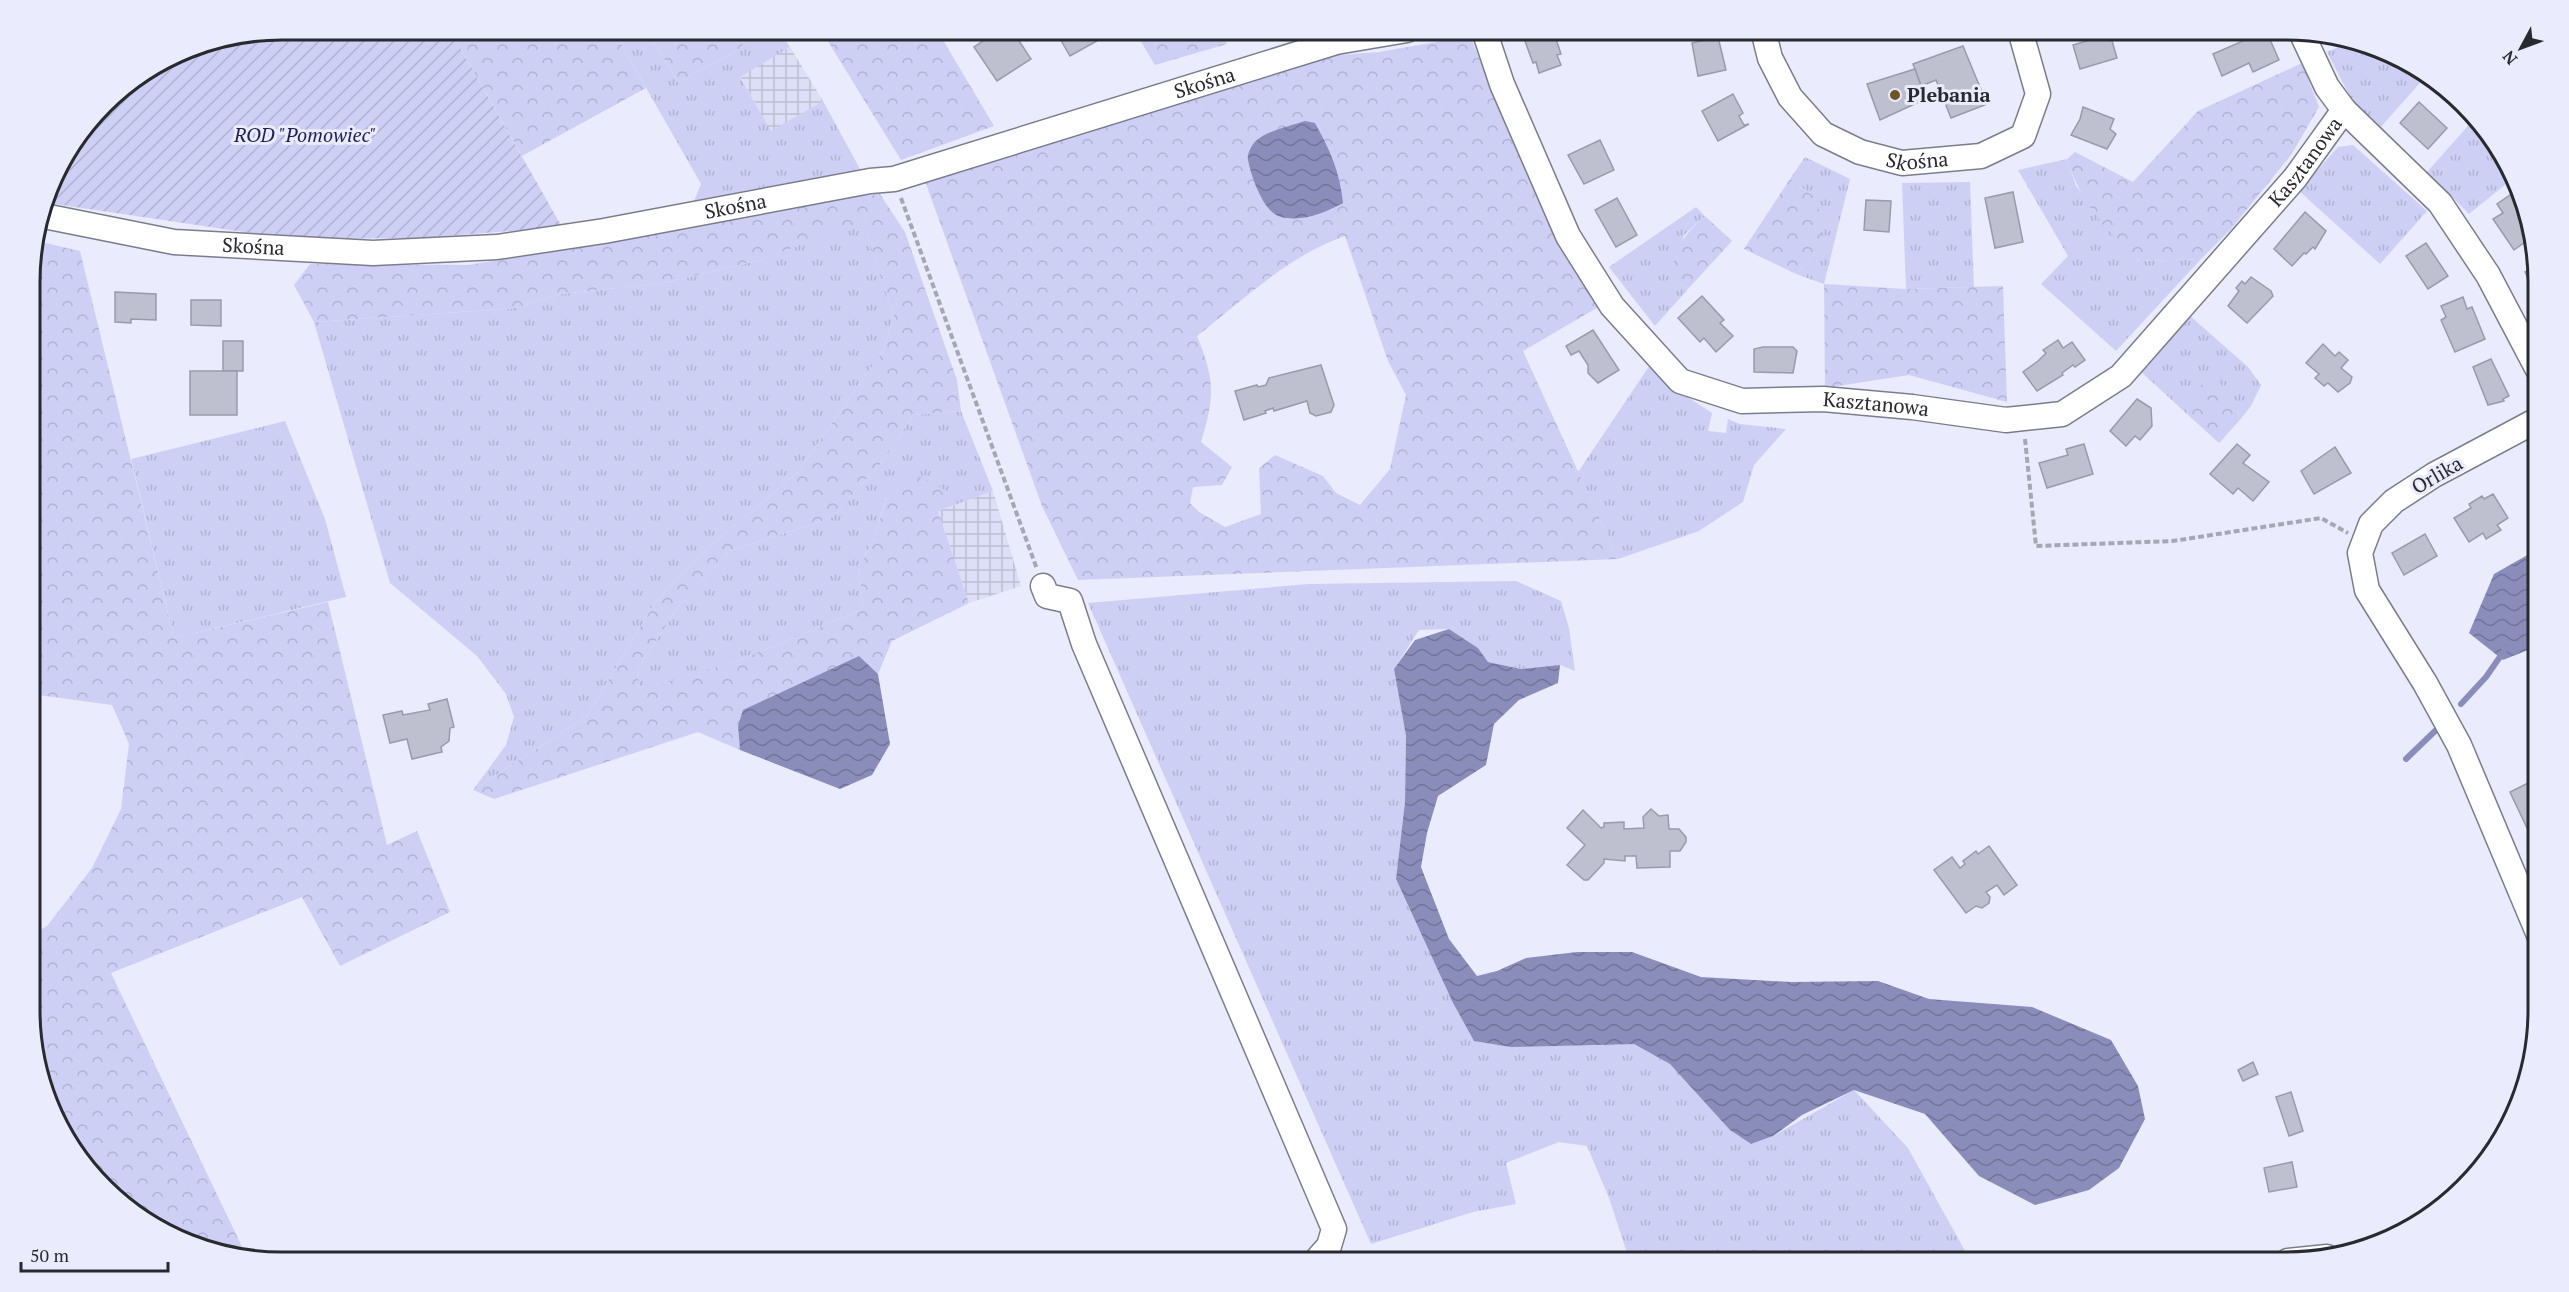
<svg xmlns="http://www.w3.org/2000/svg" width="2569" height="1292" font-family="'PT Serif',serif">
<defs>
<pattern id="industrial-grid" width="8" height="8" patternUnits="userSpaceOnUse" patternTransform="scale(1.5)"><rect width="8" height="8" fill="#dcdff6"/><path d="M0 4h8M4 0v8" fill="none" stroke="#bdc0d3"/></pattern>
<pattern id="grass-tufts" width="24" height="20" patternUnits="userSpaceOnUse" patternTransform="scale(1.5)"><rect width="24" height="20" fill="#cdd0f4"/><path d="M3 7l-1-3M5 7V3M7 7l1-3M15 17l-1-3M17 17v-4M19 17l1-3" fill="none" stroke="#b0b3d2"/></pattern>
<pattern id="forest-crowns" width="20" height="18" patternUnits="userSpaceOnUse" patternTransform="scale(1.5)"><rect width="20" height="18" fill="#cdd0f4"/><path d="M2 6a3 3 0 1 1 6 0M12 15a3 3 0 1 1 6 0" fill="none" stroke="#b0b3d2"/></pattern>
<pattern id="garden-furrows" width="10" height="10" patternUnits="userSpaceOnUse" patternTransform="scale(1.5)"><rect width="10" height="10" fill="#cdd0f4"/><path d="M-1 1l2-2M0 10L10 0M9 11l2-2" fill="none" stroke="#b0b3d2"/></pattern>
<pattern id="water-waves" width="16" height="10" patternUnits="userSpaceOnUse" patternTransform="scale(1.5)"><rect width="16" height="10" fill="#8a8dba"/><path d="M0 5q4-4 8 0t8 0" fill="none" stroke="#717398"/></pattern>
</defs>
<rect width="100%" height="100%" fill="#eaebfc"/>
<!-- industrial -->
<g fill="url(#industrial-grid)">
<path d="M790,47L823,101L771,132L740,76Z"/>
<path d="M993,491L1021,586L969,603L938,511Z"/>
</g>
<!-- grass -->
<g fill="url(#grass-tufts)">
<path d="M613,30H647L678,82L732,54L761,30H779L790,47L740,77L771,131L823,101L860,169L694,201L701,184Z"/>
<path d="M2345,44L2398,56L2427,75L2379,129L2357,110L2327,52Z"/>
<path d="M2475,118L2496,142L2511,180L2469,214L2427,172Z"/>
<path d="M2353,145L2427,211L2380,264L2299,191L2338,147Z"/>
<path d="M1805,157L1850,179L1824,284L1796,274L1818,249L1815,197L1790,179Z"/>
<path d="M2067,159L2076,186L2139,261L2201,259L2116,351L2041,284L2068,256L2018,170Z"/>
<path d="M1970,182L1974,287L1906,289L1902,183Z"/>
<path d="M1696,207L1705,216L1684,235L1671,281L1689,288L1655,326L1609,267Z"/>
<path d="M864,219L876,265L894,315L883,351L797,473L715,542L656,601L586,717L473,790L506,745L514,717L506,694L477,656L390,583L314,322L516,308L561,294L663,283L761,260Z"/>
<path d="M2189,315L2248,367L2261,385L2251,406L2239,421L2238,406L2188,404L2187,414L2139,370Z"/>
<path d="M1650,365L1669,385L1712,413L1708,431L1726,433L1728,419L1740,424L1786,429L1754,465L1743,502L1699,531L1618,559L1578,472Z"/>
<path d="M961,411L993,491L938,511L886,498L874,539L859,566L863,609L742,659L639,692L637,670L678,607L730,551L831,518L883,461L913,415Z"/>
<path d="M285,421L325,519L346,597L174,638L131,459Z"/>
<path d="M1516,581L1561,601L1569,628L1575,671L1560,665L1521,669L1488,662L1478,648L1449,629L1419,630L1394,669L1406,736L1405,802L1396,879L1453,1003L1474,1041L1634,1044L1670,1064L1736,1134L1751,1144L1773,1136L1854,1090L1908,1148L1969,1258L1920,1262H1630L1609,1198L1587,1146L1559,1142L1506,1163L1516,1204L1473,1212L1371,1244L1088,603L1309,584Z"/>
</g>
<!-- forest -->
<g fill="url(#forest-crowns)" fill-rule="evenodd">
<path d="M450,30H613L646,88L522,156Z"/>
<path d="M647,30H761L732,54L678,82Z"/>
<path d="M821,30H937L994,126L901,160Z"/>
<path d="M1134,30H1219L1227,44L1155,65Z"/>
<path d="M1470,36L1532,184L1600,306L1523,351L1618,559L1078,580L1042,506L925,181L1311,57L1379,52ZM1345,236L1388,361L1406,395L1390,469L1360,505L1336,493L1323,476L1275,455L1259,468L1261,514L1225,527L1199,512L1190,503L1193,487L1222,485L1232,467L1201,442C1215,396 1215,380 1197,336C1244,299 1288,256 1345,236Z"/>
<path d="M2302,63L2319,107L2291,155L2231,229L2201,259L2140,261C2106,231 2081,203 2067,159L2075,152L2133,182L2198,111Z"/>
<path d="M1790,179L1815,197L1823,224L1818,249L1796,274L1744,249Z"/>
<path d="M880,194L905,232L957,380L961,411L913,415L883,461L831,518L730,551L678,607L637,670L639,691L742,659L863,609L859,566L874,539L886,499L914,474L947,491L938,511L969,603L892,641L878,674L859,656L738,726L740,750L698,732L494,799L473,790L586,717L656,601L715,542L797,473L883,351L894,315L876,265L864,220L761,260L663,283L561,294L516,308L314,322L294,285L310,264L468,265L563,250L851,197Z"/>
<path d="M1705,216L1732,241L1689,288L1671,281C1674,248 1681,238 1705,216Z"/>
<path d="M37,241L80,251L174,638L328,602L387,845L417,831L450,912L340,966L302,897L111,973L245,1253L171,1236L82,1163L49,1106L32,1043V935L47,926L92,868L121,809L129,744L112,705L31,694V266Z"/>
<path d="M1824,284L1906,289L2003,286L2007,402L1909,375L1825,388Z"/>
<path d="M2217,380L2238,406L2239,421L2219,443L2187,414L2188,404L2202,384Z"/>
</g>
<!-- garden -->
<path fill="url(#garden-furrows)" d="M283,30H450L562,227L421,238L291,239L48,203L56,171L116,93L186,49Z"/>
<!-- water -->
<g fill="url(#water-waves)">
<path d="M1305,121L1315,123C1330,150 1340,172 1343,203C1324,213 1303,222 1281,217C1264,214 1251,176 1248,160C1247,153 1252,144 1257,140C1269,130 1291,126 1305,121Z"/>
<path d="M2538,549V646L2503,660L2469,633L2494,574Z"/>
<path d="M1449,629L1478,648L1488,662L1521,669L1560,665L1558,683L1519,700L1494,724L1486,765L1438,796L1427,833L1421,867L1449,939L1477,976L1497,971L1526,958L1577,952H1632L1701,977L1791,982L1878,981L1929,999L2032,1007L2111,1040L2138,1086L2145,1119L2119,1168L2089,1190L2035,1205L1979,1176L1925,1114L1854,1090L1802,1115L1773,1136L1751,1144L1730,1130L1670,1064L1634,1044L1511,1047L1474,1041L1453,1003L1396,879L1405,802L1406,736L1394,669L1415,640Z"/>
<path d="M859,656L878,674L890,744L872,775L840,789L740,750L738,726L743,710Z"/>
</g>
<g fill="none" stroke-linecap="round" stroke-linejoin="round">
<!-- stream -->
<g stroke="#8a8dba" stroke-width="6">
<path d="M2461,704L2486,677L2504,651"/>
<path d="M2406,759L2435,731"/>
</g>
</g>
<!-- building -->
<g fill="#bebfcf" stroke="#999baa" stroke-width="1.5">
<path d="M999,30H1012L1031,59L997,81L974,47Z"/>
<path d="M1055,30H1112L1113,32L1070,56Z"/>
<path d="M1532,30H1553L1561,54L1557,55L1561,65L1539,73L1536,62L1533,63L1522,33Z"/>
<path d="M2246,30H2272L2273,33L2268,35L2279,60L2253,72L2249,63L2222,76L2213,54L2250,38Z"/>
<path d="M2110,34L2117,58L2080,69L2073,45Z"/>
<path d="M1718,37L1726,70L1698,76L1692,43Z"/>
<path d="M1963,46L1987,104L1951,118L1936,80L1921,86L1913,64Z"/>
<path d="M1915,69L1921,86L1916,88L1921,101L1880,120L1867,84Z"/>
<path d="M1733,94L1743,113L1739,116L1744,125L1749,124L1718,141L1702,111Z"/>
<path d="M2419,102L2447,128L2428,149L2400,123Z"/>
<path d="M2083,107L2114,119L2110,129L2116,134L2107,149L2071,135L2080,119Z"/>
<path d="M1600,140L1614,170L1584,184L1568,155Z"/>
<path d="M2013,192L2023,242L1995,248L1985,198Z"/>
<path d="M2513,193L2532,237L2514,250L2493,219L2503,213L2497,204Z"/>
<path d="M1617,198L1637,235L1616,247L1595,210Z"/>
<path d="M1866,200L1891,201L1889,232L1864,230Z"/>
<path d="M2305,212L2326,231L2315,249L2313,247L2306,254L2304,253L2292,266L2274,249Z"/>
<path d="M2426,243L2448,276L2428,289L2406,256Z"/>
<path d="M2537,267V298L2525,272Z"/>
<path d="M2251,277L2271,291L2273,296L2247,323L2228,306L2239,291L2236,288L2242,281L2245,284Z"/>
<path d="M115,292L156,294V320L131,319V323L115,322Z"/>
<path d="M1702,296L1724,320L1720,323L1733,336L1716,352L1704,338L1700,342L1678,318Z"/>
<path d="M2463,297L2467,309L2472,307L2485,339L2455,352L2441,320L2446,317L2441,306Z"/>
<path d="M191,300H221V326L191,325Z"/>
<path d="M1593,330L1619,370L1598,383L1588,373V365L1579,351L1571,355L1566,346Z"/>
<path d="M2058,340L2063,348L2072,342L2085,360L2075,367L2073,365L2062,373L2063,375L2037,391L2023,372L2038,361L2046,353L2043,350Z"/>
<rect x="223" y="341" width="20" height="30"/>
<path d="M2323,344L2335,356L2339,352L2348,360L2341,368L2352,377L2350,383L2338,392L2328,383L2324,386L2315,378L2319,374L2306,363Z"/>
<path d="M1763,347H1793L1797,351L1793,373L1754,372V349Z"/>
<path d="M2491,359L2509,396L2503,399L2504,401L2488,405L2473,367Z"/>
<path d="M1321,365L1334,405L1331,412L1316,416L1310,413L1307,401L1274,411L1273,408L1265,411L1266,413L1244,420L1235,391L1257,385L1258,387L1266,385L1269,378Z"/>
<rect x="190" y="371" width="47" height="44"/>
<path d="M2137,399L2151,408L2152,426L2140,440L2135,436L2126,446L2110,431Z"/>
<path d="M2084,444L2093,474L2047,488L2039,463L2068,455L2066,449Z"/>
<path d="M2237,444L2250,455L2243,463L2269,482L2253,501L2238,488L2233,494L2210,474Z"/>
<path d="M2335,447L2351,473L2314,494L2301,471Z"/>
<path d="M2493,494L2508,518L2497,525L2501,530L2486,539L2483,533L2469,542L2454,518L2471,508L2469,504L2482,496L2484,499Z"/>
<path d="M2425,534L2437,556L2404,575L2392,553Z"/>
<path d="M447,699L454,727L450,728L449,741L441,747L442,752L412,759L407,739L390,743L383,715L402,711L403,715L430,710L428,704Z"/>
<path d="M2538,778V823L2527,828L2510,792Z"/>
<path d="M1651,809L1659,816L1668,815L1669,829H1679L1686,837V842L1680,851H1670V867L1637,868L1636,856H1625V861L1604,859V863L1588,880H1584L1567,865L1585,845L1567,828L1583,810L1601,828L1604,827V823L1624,822V829L1644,828L1643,817Z"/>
<path d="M1989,846L2017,885L2004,895L1997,885L1986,892L1990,897L1989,903L1982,908L1976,906L1966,913L1934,870L1952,857L1960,868L1965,864L1963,861L1976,851L1978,854Z"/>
<path d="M2253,1062L2258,1074L2243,1081L2238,1070Z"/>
<path d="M2291,1092L2303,1131L2289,1136L2276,1097Z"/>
<path d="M2292,1162L2297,1187L2269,1192L2264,1168Z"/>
</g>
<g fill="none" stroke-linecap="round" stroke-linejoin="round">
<defs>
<g id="minor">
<path id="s1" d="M1484,30L1502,84L1568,236L1612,306L1680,381L1742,401L1823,399L1912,407L2006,420L2062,414L2121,376L2295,178L2344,110"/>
<path id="s2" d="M1763,30L1770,58L1790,97L1823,134L1860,152L1902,163L1981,156L2023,136L2038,94L2020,30"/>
<path d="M2302,34L2327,87L2344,110L2440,203L2488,275L2537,368"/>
<path id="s3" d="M44,216L174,242L373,253L497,247L604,231L870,181L894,179L1336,42L1407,30"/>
<path d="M2537,420L2434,475L2394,501L2371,524L2360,553L2367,590L2425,683L2459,745L2539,935"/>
<path d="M1043,586L1047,596L1070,601L1084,644L1334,1229L1329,1246L1315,1262"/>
<path d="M2288,1261L2327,1257"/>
</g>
</defs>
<!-- minor casing -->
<use href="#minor" stroke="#7c7d8c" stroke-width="27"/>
<!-- path -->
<g stroke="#a6a7b4" stroke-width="4" stroke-dasharray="6 3" stroke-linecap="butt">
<path d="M901,198L1037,569"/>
<path d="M2025,439L2036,546L2173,541L2321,518L2348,533"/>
</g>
<!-- minor -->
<use href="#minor" stroke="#fff" stroke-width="24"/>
</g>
<!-- markers -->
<circle fill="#715428" stroke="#eaebfc" stroke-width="2" cx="1895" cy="95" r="6"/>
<g text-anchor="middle" stroke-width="6" stroke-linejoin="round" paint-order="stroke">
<!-- street labels -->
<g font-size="20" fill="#292a30" stroke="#eaebfc">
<text dy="7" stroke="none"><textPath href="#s3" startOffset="1184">Skośna</textPath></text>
<text dy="7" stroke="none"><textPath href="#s2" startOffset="222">Skośna</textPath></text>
<text dy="7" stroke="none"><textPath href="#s1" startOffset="1146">Kasztanowa</textPath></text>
<text dy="7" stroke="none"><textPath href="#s3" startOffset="698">Skośna</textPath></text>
<text dy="7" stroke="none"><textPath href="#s3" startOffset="212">Skośna</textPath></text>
<text dy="7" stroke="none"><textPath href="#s1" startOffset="606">Kasztanowa</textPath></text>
<text transform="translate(2437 475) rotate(-30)" y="7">Orlika</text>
</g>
<!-- poi labels -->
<g font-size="20" font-weight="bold" fill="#292a30" stroke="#eaebfc" text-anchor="start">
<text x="1907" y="102">Plebania</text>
</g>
<!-- park labels -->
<g font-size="20" font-style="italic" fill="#231f56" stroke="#eaebfc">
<text x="305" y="142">ROD "Pomowiec"</text>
</g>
</g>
<!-- crop -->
<path d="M0 0H2569V1292H0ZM282 40H2286A242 242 0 0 1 2528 282V1010A242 242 0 0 1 2286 1252H282A242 242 0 0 1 40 1010V282A242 242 0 0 1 282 40Z" fill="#eaebfc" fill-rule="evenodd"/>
<path fill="none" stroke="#292a30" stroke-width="3" d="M282 40H2286A242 242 0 0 1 2528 282V1010A242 242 0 0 1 2286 1252H282A242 242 0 0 1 40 1010V282A242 242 0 0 1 282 40Z"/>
<!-- north arrow -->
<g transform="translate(2521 48) rotate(229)" stroke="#eaebfc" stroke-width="4.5" paint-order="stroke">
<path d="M0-4.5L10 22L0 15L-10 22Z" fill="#292a30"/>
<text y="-9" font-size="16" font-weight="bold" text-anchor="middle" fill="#292a30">N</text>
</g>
<!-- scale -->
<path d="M21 1262v9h147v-9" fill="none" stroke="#292a30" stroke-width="3"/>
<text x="30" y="1262" font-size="18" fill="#292a30" stroke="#eaebfc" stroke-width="4.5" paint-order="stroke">50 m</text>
</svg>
